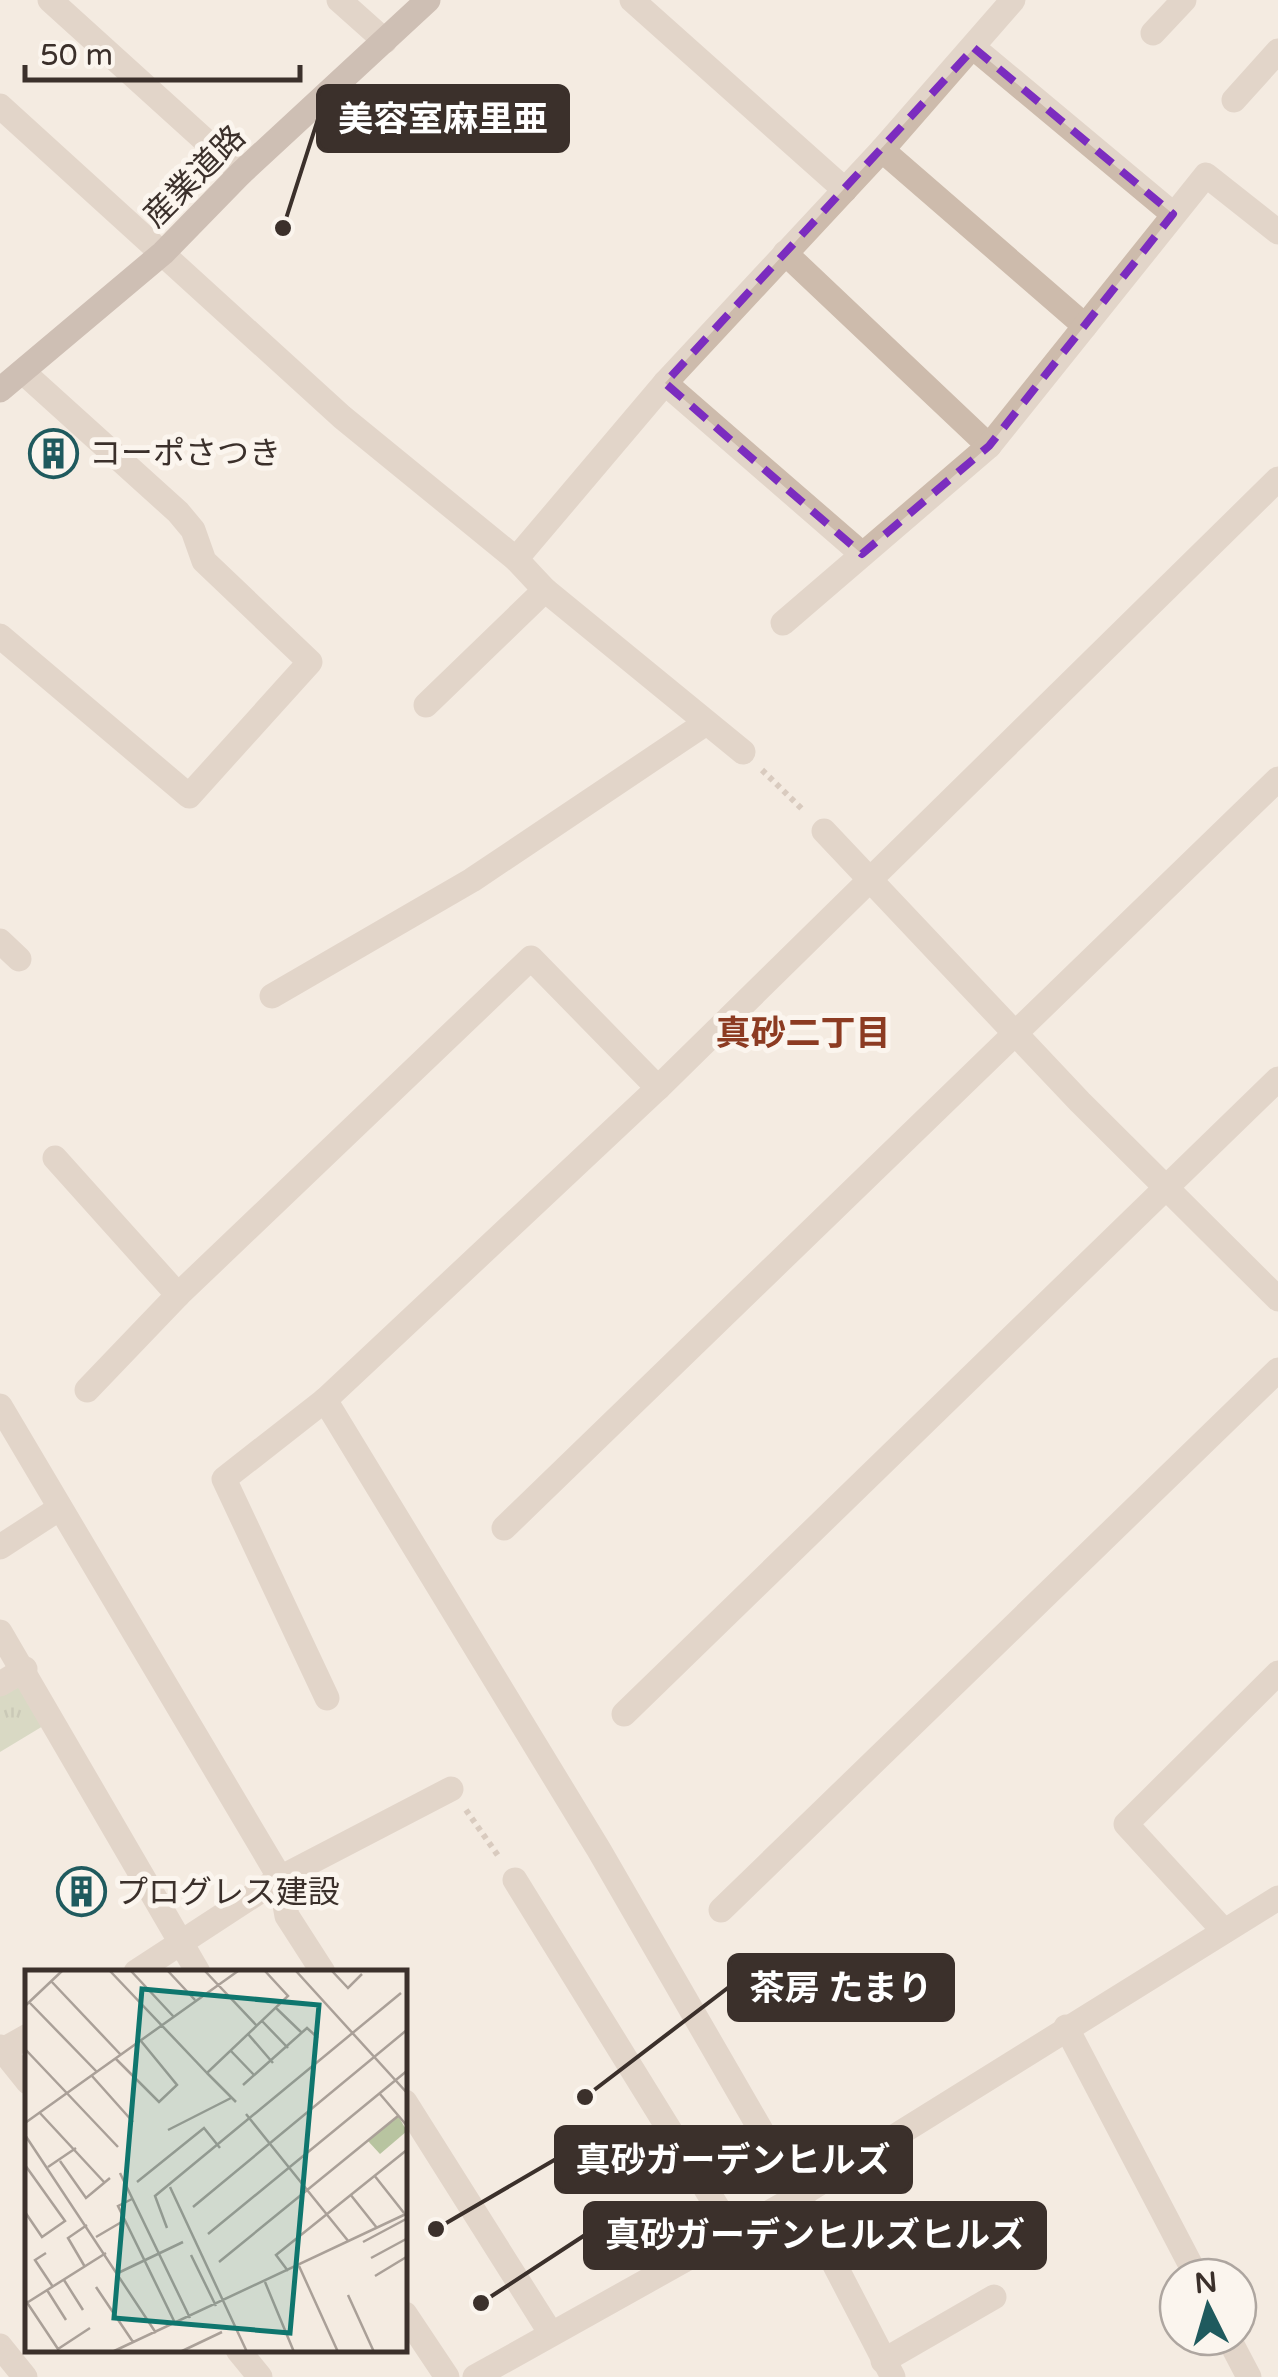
<svg xmlns="http://www.w3.org/2000/svg" width="1278" height="2377" font-family="'Varela Round','Noto Sans JP',sans-serif">
<defs>
<pattern id="park-tufts" width="24" height="20" patternUnits="userSpaceOnUse" patternTransform="scale(2.5)"><rect width="24" height="20" fill="#b8c4a0"/><path d="M3 7l-1-3M5 7V3M7 7l1-3M15 17l-1-3M17 17v-4M19 17l1-3" fill="none" stroke="#97a083"/></pattern>
</defs>
<rect width="100%" height="100%" fill="#f4ebe1"/>
<!-- park -->
<path fill="url(#park-tufts)" d="M25,1669L53,1720L0,1752V1684Z"/>
<g fill="none" stroke-linecap="round" stroke-linejoin="round">
<!-- path -->
<g stroke="#b9a596" stroke-width="6" stroke-dasharray="5 5" stroke-linecap="butt">
<path d="M762,770L803,810"/>
<path d="M466,1810L499,1857"/>
</g>
<!-- street -->
<g stroke="#cdbbac" stroke-width="25">
<path d="M50,0L241,173"/>
<path d="M339,0L385,41"/>
<path d="M632,0L845,190"/>
<path d="M1153,33L1184,0"/>
<path d="M974,48L1173,214"/>
<path d="M1234,100L1278,51"/>
<path d="M0,106L342,417L516,559L665,383L882,150L1013,0"/>
<path d="M882,150L1085,326"/>
<path d="M785,253L989,446"/>
<path d="M665,383L862,554"/>
<path d="M516,559L545,590L743,752"/>
<path d="M783,623L989,446L1206,175L1278,232"/>
<path d="M0,636L189,796L310,662L204,561L193,530L178,512L23,372"/>
<path d="M426,705L545,590"/>
<path d="M824,831L1080,1102L1278,1299"/>
<path d="M0,941L19,959"/>
<path d="M272,996L472,880L706,723"/>
<path d="M55,1158L178,1295"/>
<path d="M87,1390L178,1295L531,958L658,1088"/>
<path d="M325,1400L599,1850L799,2196L893,2377"/>
<path d="M0,1406L280,1878L287,1916L323,1972"/>
<path d="M504,1528L1278,779"/>
<path d="M0,1547L60,1508"/>
<path d="M0,1632L198,1972"/>
<path d="M0,1684L25,1669"/>
<path d="M327,1698L224,1479L325,1400L658,1088L1278,479"/>
<path d="M624,1714L1278,1079"/>
<path d="M515,1880L732,2231"/>
<path d="M721,1910L1278,1370"/>
<path d="M1224,1931L1126,1824L1278,1673"/>
<path d="M136,1972L280,1878L451,1789"/>
<path d="M1066,2027L1197,2277"/>
<path d="M0,2047L28,2082"/>
<path d="M3,2050L28,2036"/>
<path d="M405,2102L550,2332"/>
<path d="M405,2314L447,2377"/>
<path d="M1228,2337L1249,2377"/>
<path d="M0,2346L25,2377"/>
<path d="M238,2350L260,2377"/>
<path d="M883,2361L994,2297"/>
<path d="M475,2377L799,2196L1278,1898"/>
</g>
<!-- secondary -->
<path stroke="#a18a7d" stroke-width="25" d="M0,390L163,253L241,173L428,0"/>
</g>
<!-- marked area -->
<path d="M0 0H1278V2377H0ZM974,48L1173,214L989,446L862,554L665,383Z" fill="#f4ebe1" fill-opacity=".55" fill-rule="evenodd"/>
<path fill="none" stroke="#7b2cbf" stroke-width="8" stroke-dasharray="20 12" stroke-linejoin="round" d="M974,48L1173,214L989,446L862,554L665,383Z"/>
<!-- icons -->
<defs>
<symbol id="building-ring" viewBox="-11 -11 22 22"><circle r="9.5" fill="#fbf5ee" stroke="#1f5a5e" stroke-width="1.5"/><path d="M-4-6H4V6H1V3H-1V6H-4ZM-2.5-4.3h1.7v1.8h-1.7ZM.8-4.3h1.7v1.8H.8ZM-2.5-1h1.7V.8h-1.7ZM.8-1h1.7V.8H.8Z" fill="#1f5a5e"/></symbol>
</defs>
<g fill-rule="evenodd">
<use href="#building-ring" x="26" y="426" width="55" height="55"/>
<use href="#building-ring" x="54" y="1864" width="55" height="55"/>
</g>
<g text-anchor="middle" stroke-width="10" stroke-linejoin="round" paint-order="stroke">
<!-- street labels -->
<g font-size="32" fill="#3b302b" stroke="#fbf5ee">
<text transform="translate(194 176) rotate(-45)" y="11">産業道路</text>
</g>
<!-- poi labels -->
<g font-size="32" fill="#3b302b" stroke="#fbf5ee" text-anchor="start">
<text x="89" y="464">コーポさつき</text>
<text x="116" y="1903">プログレス建設</text>
</g>
<!-- neighbourhood labels -->
<g font-size="35" font-weight="bold" fill="#8c3b22" stroke="#fbf5ee">
<text x="803" y="1045">真砂二丁目</text>
</g>
</g>
<!-- overview -->
<g transform="translate(25 1970)">
<rect width="382" height="382" fill="#f4ebe1"/>
<path d="M373,146L382,161L355,184L343,171Z" fill="#b8c4a0"/>
<path fill="none" stroke="#aaa098" stroke-width="2.5" d="M85,1L182,103L263,26L240,1M106,1L148,46M143,1L170,30M180,1L232,56M271,1L383,124M307,1L323,18L337,4M26,11L96,85M4,32L72,102M0,36L37,1M251,38L277,63M237,51L263,78M223,64L248,93M0,79L93,177M205,80L230,106M91,89L134,132L152,115L116,71M182,103L211,132M67,106L108,152M218,115L282,58L293,68M355,124L383,157M14,142L79,212M221,144L324,272M0,153L213,1M143,160L206,128M0,165L131,363M35,191L61,228L85,208M0,195L40,251L17,267L0,242M23,197L51,178M95,203L165,348M349,205L379,243M112,212L179,158L195,178M145,217L222,382M325,224L352,258M107,229L93,236L151,355M168,237L383,59M142,258L130,226L376,23M183,264L383,100M71,267L100,250M338,272L383,248M21,283L10,290L28,317M166,285L191,336M346,288L383,268M194,292L373,146M274,296L313,382M60,297L43,268L62,255M263,301L251,285L383,179M93,303L158,272M350,306L383,286M39,310L58,340M240,312L269,382M71,317L108,372M22,320L41,350M323,325L349,382M1,331L35,382M0,334L81,283M33,379L65,358M87,382L383,243M155,382L197,362"/>
<path fill="#0f766e" fill-opacity="0.15" stroke="#0f766e" stroke-width="5" d="M117,19L294,35L265,363L89,348Z"/>
<rect width="382" height="382" fill="none" stroke="#3b302b" stroke-width="5"/>
</g>
<!-- callouts -->
<path fill="none" stroke="#3b302b" stroke-width="4" d="M283 228L318 119M585 2097L729 1987M436 2229L556 2159M481 2303L585 2235"/>
<g fill="#3b302b" stroke="#fbf5ee" stroke-width="4">
<circle cx="283" cy="228" r="10"/>
<circle cx="585" cy="2097" r="10"/>
<circle cx="436" cy="2229" r="10"/>
<circle cx="481" cy="2303" r="10"/>
</g>
<g fill="#3b302b" stroke="#3b302b" stroke-width="4">
<rect x="318" y="86" width="250" height="65" rx="10"/>
<rect x="729" y="1955" width="224" height="65" rx="10"/>
<rect x="556" y="2127" width="355" height="65" rx="10"/>
<rect x="585" y="2203" width="460" height="65" rx="10"/>
</g>
<g font-size="35" text-anchor="middle" font-weight="bold" fill="#fff">
<text x="443" y="131">美容室麻里亜</text>
<text x="841" y="2000">茶房 たまり</text>
<text x="733" y="2172">真砂ガーデンヒルズ</text>
<text x="815" y="2247">真砂ガーデンヒルズヒルズ</text>
</g>
<!-- north arrow -->
<g transform="translate(1208 2307) rotate(355)"><circle r="48" fill="#fbf5ee" stroke="#aea6a0" stroke-width="2.5"/>
<path d="M0-8L18 38L0 25L-18 38Z" fill="#1f5a5e"/>
<text y="-15" font-size="28" font-weight="bold" text-anchor="middle" fill="#3b302b">N</text>
</g>
<!-- scale -->
<path d="M25 65v15h275v-15" fill="none" stroke="#3b302b" stroke-width="5"/>
<text x="40" y="65" font-size="30" fill="#3b302b" stroke="#fbf5ee" stroke-width="8" paint-order="stroke">50 m</text>
</svg>
